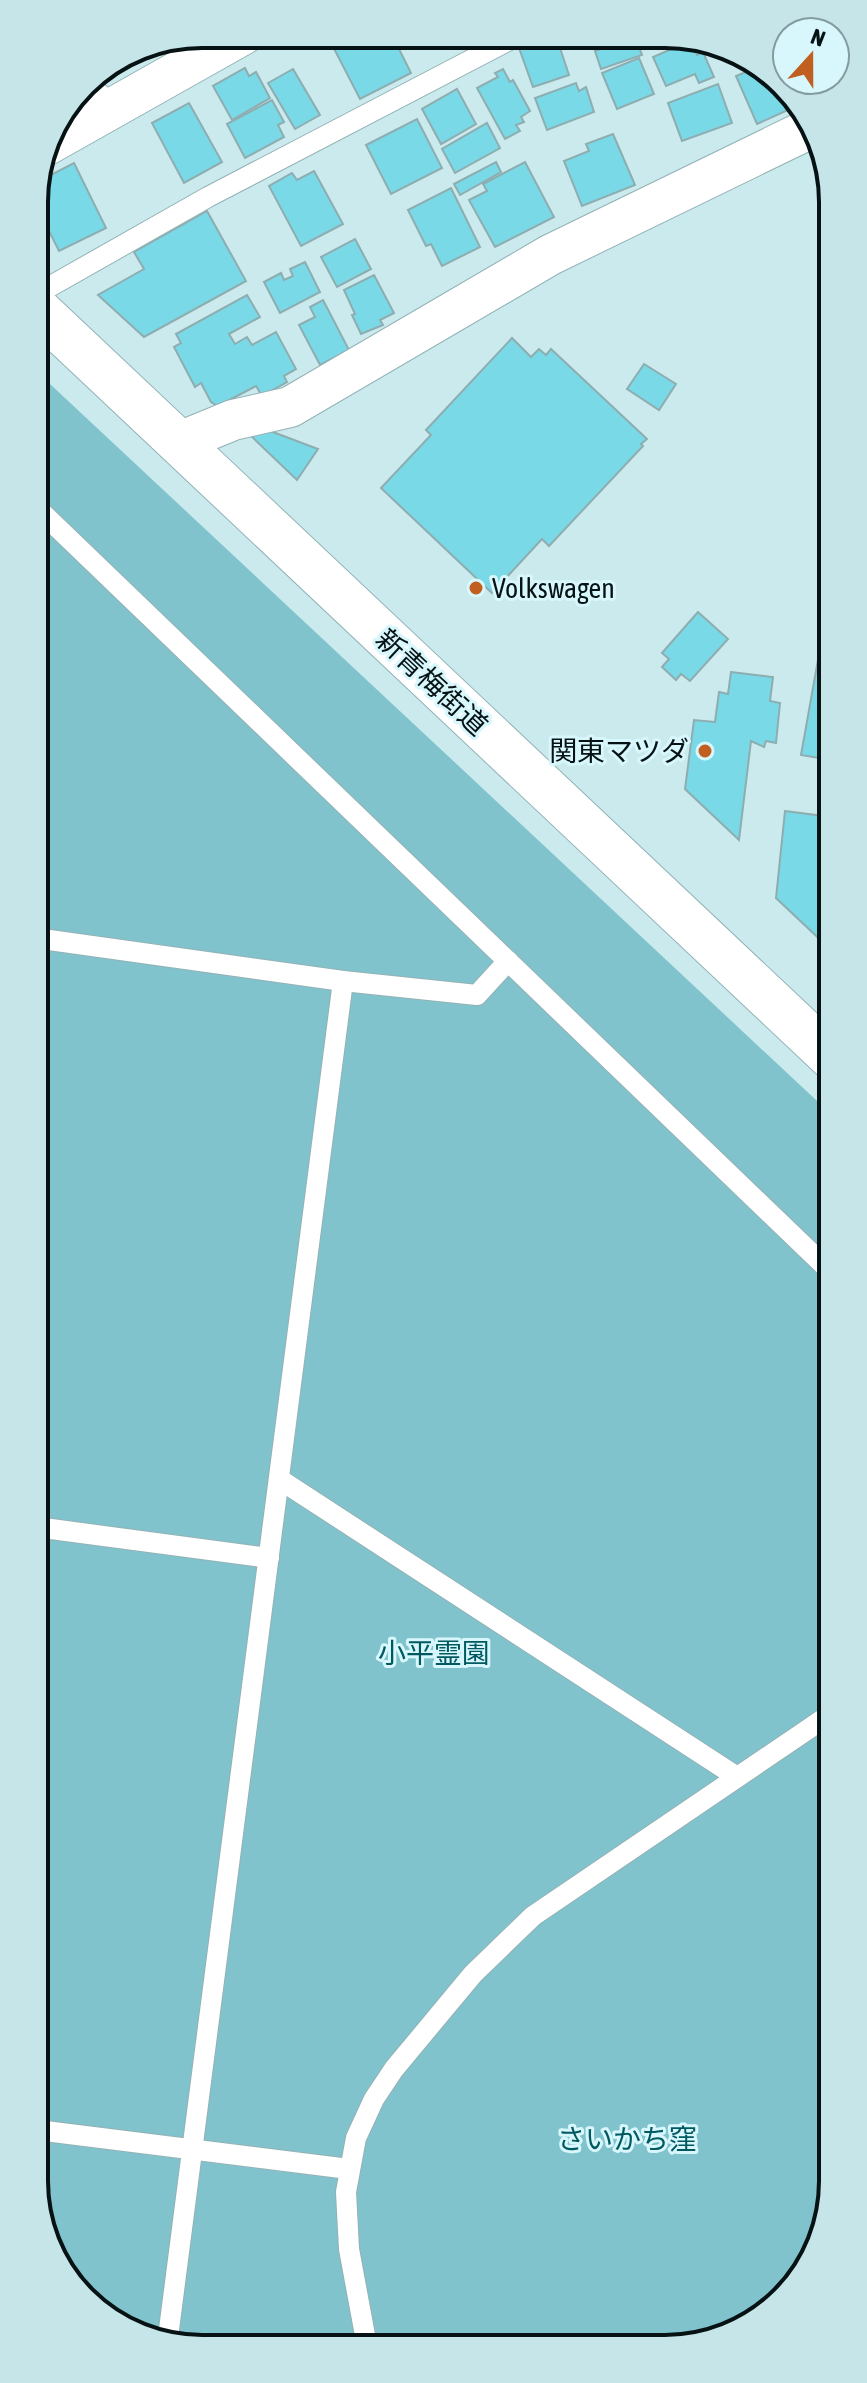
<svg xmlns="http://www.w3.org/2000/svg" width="867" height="2383" font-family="'Asap Condensed','Noto Sans JP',sans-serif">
<rect width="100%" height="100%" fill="#caeaee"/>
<!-- green -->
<path fill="#81c3cc" d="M35,370L831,1114L833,2191L792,2291L698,2346H169L83,2299L37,2214Z"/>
<!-- building -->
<g fill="#7ad9e6" stroke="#8eadb1" stroke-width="2">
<path d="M327,35H392L411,73L360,99Z"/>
<path d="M556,36L569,75L533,87L519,48Z"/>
<path d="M599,37H635L642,55L601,69L595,51L600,49Z"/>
<path d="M645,37H677L655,47L653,42L648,44Z"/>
<path d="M690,41L697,55L703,52L714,77L699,83L695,74L666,86L653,57Z"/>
<path d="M639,58L654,94L617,109L602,73Z"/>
<path d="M245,68L249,76L256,72L270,98L232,120L213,86Z"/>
<path d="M755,68L774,78L788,110L757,124L736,76Z"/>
<path d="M293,69L320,115L295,129L268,83Z"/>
<path d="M503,69L510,82L513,80L530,111L521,117L524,122L516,125L520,131L505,139L477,88L498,77L495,73Z"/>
<path d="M576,83L579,91L586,87L594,112L547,130L535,98Z"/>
<path d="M718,84L732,123L682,141L668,103Z"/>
<path d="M457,89L476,124L441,144L422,109Z"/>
<path d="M272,100L284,122L278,125L284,137L245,158L227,124Z"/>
<path d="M189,103L222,162L184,183L152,123Z"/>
<path d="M417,119L442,168L391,194L366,145Z"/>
<path d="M487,123L500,148L455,173L442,149Z"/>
<path d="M613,134L635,185L582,206L564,161L589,151L586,144Z"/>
<path d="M496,162L501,172L460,195L454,184Z"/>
<path d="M525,162L554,217L495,247L469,200L487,191L483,184Z"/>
<path d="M74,163L106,228L59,251L40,213L34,216V191L37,182Z"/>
<path d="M314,171L343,224L301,246L269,186L292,173L297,180Z"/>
<path d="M451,188L480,247L442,266L431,244L426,246L408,210Z"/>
<path d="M207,211L246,281L144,337L98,295L144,269L134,252Z"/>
<path d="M355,239L371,269L337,287L321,257Z"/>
<path d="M305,262L320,292L280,313L264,282L281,273L284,280L293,276L290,269Z"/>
<path d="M374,275L394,313L380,320L383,325L361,334L352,315L355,314L344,290Z"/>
<path d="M247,295L260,317L229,334L235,344L247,337L252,345L276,332L296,369L284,376L287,382L262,396L256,386L218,406L211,402L201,383L195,387L174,347L181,343L176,334Z"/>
<path d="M323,300L349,350L320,365L299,325L315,317L310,307Z"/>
<path d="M512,338L531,357L539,349L546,355L551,349L647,439L641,444L643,446L549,546L542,539L492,593L381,488L431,435L426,430Z"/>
<path d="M644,364L676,384L659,410L627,389Z"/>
<path d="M257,426L318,449L297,480L249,434Z"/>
<path d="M698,612L728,639L690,681L681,674L676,680L662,667L669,659L662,653Z"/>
<path d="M826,615L830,618L831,760L801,755Z"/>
<path d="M731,672L773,677L770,701L780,703L776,743L766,741L764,747L751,741L739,840L685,789L694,720L715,722L719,692L728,694Z"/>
<path d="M785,811L831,817V950L776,898Z"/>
</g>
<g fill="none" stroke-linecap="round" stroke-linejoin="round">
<defs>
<g id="lane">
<path d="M86,82L115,107"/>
<path d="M35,295L208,197L517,36"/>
<path d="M35,506L831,1272"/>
<path d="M35,938L343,981L477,995L508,961"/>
<path d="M279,1479L737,1777"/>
<path d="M36,1527L269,1558"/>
<path d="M37,2130L349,2169"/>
<path d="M167,2345L343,981"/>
<path d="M367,2346L349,2249L346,2192L356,2138L374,2099L394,2069L473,1974L533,1916L832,1713"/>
</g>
<g id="street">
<path d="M47,145L244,34"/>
<path d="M177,443L233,420L290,407L550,255L809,129"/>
</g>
<path id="primary" d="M35,307L831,1057"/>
</defs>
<!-- lane casing -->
<use href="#lane" stroke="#93b2b6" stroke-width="22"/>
<!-- street casing -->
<use href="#street" stroke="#93b2b6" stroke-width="42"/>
<!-- primary casing -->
<use href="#primary" stroke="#93b2b6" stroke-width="46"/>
<!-- lane -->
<use href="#lane" stroke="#fff" stroke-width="20"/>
<!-- street -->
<use href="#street" stroke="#fff" stroke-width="40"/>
<!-- primary -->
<use href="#primary" stroke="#fff" stroke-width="44"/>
</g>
<!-- markers -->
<g fill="#c15f20" stroke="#d7f7fc" stroke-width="3">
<circle cx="476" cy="588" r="8"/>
<circle cx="705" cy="751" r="8"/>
</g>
<g text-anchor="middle" stroke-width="6" stroke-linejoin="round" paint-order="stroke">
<!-- poi labels -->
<g font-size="28" fill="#071214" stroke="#d7f7fc" text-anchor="start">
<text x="492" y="598">Volkswagen</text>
<text x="689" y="761" text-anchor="end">関東マツダ</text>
</g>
<!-- street labels -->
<g font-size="28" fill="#071214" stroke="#d7f7fc">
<text transform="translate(432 682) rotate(43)" y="10">新青梅街道</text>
</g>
<!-- park labels -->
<g font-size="28" fill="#005861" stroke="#d7f7fc">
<text x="434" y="1663">小平霊園</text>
<text x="627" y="2149">さいかち窪</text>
</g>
</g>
<!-- crop -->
<path d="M0 0H867V2383H0ZM202 48H665A154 154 0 0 1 819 202V2181A154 154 0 0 1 665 2335H202A154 154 0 0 1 48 2181V202A154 154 0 0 1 202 48Z" fill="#c6e5e9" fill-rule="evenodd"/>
<path fill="none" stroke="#071214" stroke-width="4" d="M202 48H665A154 154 0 0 1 819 202V2181A154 154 0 0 1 665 2335H202A154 154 0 0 1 48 2181V202A154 154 0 0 1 202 48Z"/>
<!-- north arrow -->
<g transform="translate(811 56) rotate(21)"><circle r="38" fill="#d7f7fc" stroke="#849b9f" stroke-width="2"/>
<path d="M0-6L14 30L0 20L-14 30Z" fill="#c15f20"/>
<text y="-12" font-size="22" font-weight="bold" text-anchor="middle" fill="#071214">N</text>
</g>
</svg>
